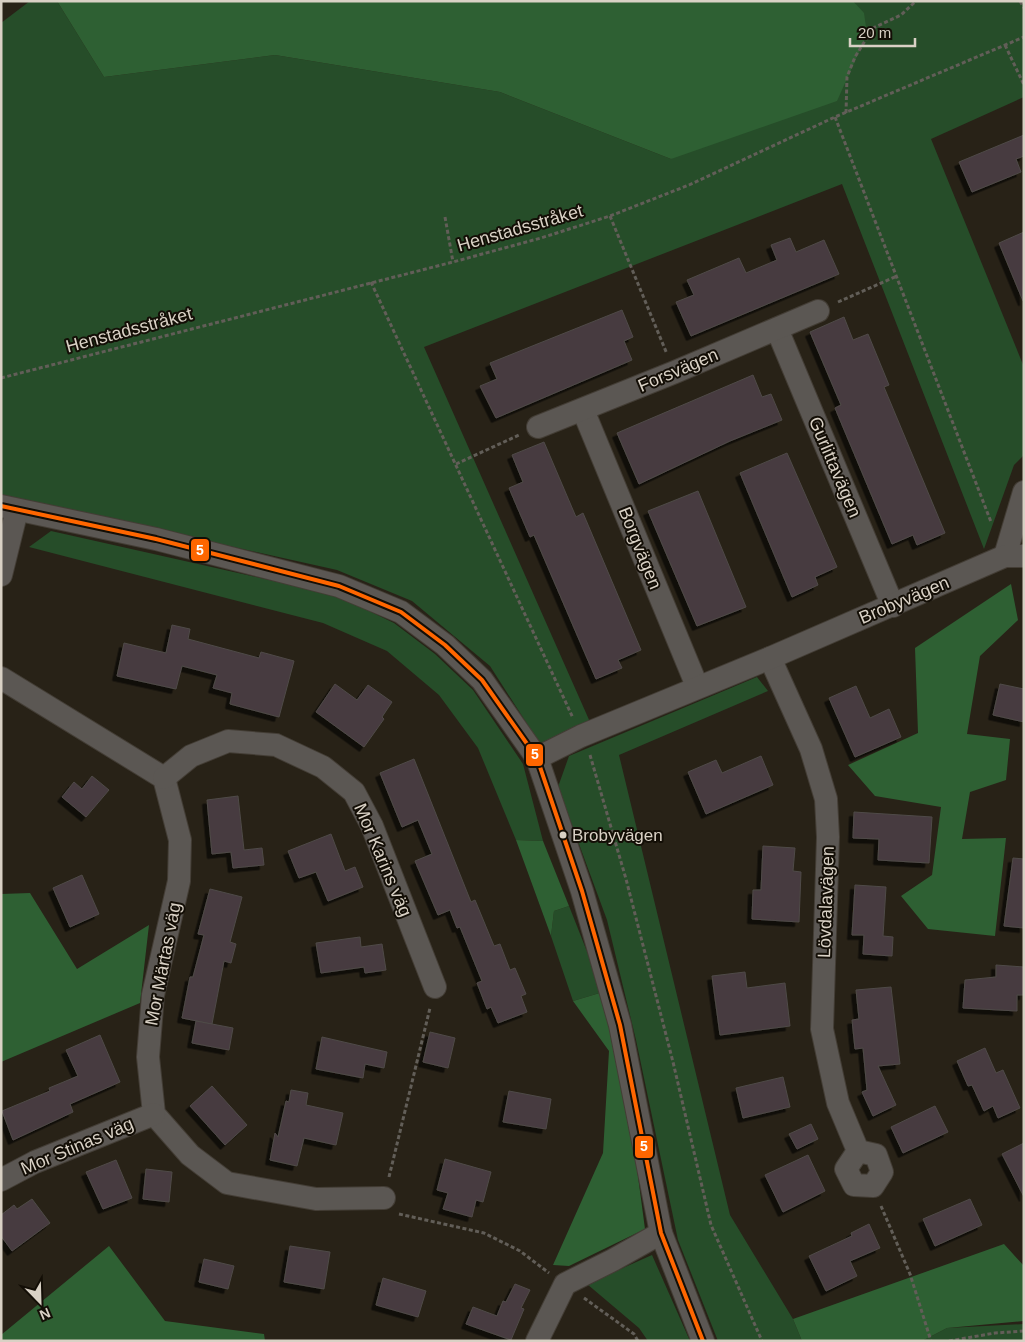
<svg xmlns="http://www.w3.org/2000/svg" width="1025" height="1342" font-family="Helvetica,sans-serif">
<defs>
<filter id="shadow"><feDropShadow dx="-4.5" dy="4.5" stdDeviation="0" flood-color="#0009"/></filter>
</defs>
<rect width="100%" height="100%" fill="#282217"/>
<!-- green -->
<g fill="#264d29">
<path d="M30,1H57L104,77L275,55L500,92L671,159L856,5L853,1H1024V97L931,139L1024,367V455L1014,465L984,549L842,184L424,347L590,722L540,744L490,666L412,601L337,570L1,495V23Z"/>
<path d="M51,531L336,595L394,623L435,654L473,690L523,764L543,841L516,840L478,748L439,695L387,651L323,623L29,547Z"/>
<path d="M757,677L768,691L619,755L730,1215L793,1319L802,1341H718L678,1240L636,1040L607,920L558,787L569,756Z"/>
<path d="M569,906L603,992L573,1001L551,936L554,911Z"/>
<path d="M652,1255L690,1341H648L639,1328L587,1284Z"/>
<path d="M1024,1324V1341H922L947,1328Z"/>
</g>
<!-- forest -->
<g fill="#2e6033">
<path d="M57,1H853L864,13L867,34L837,101L671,159L500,92L275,55L104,77Z"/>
<path d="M1011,584L1018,620L980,656L967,734L1010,739L1006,780L970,792L962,839L1006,838L995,936L928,929L901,896L932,875L941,807L875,796L848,765L918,733L915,648Z"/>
<path d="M516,840L543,841L569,906L554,911L551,936Z"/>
<path d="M30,893L77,969L149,925L140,1003L1,1062V894Z"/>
<path d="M603,992L622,1056L645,1229L569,1266L553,1265L603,1153L609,1051L573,1001Z"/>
<path d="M1004,1244L1024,1266V1321L947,1328L922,1341H802L793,1319Z"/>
<path d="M109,1246L165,1321L264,1334L265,1341H1V1335Z"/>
</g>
<!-- building -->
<g fill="#463b3f" stroke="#4f4a48" filter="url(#shadow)">
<path d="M1024,135V156L1016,159L1021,172L972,192L959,162Z"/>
<path d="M1024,232V301H1023L999,243Z"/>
<path d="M790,238L796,252L824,240L839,274L691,336L676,302L694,295L687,280L739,258L746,273L777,260L771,245Z"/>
<path d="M622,310L633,337L624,341L632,360L496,418L480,386L497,379L490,363Z"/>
<path d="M844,317L853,340L868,334L889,385L884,387L945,533L917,545L913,535L892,544L835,408L841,405L810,332Z"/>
<path d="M753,375L762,397L771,394L782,420L730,441L639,484L617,433Z"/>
<path d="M544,442L576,517L583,513L641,650L618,660L622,668L596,679L534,535L530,537L509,488L523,482L512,455Z"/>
<path d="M787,453L837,567L815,577L818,585L792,597L740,473Z"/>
<path d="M698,491L746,607L697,626L648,511Z"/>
<path d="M172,625L190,629L188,639L259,658L261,652L294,661L279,717L230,704L232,693L213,688L217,675L182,666L176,689L117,676L124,643L166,653Z"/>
<path d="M335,684L357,700L368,685L392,702L382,717L384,719L364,747L316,712Z"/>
<path d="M1000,684L1024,689V722L993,715Z"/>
<path d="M856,686L870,718L889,709L901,737L855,757L829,698Z"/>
<path d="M761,756L773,785L706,814L688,772L716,760L722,773Z"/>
<path d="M414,759L471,902L475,900L494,946L500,944L510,970L515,968L526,994L521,996L527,1012L498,1023L491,1007L487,1009L477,983L482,981L460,927L457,928L450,910L438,915L415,861L432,854L418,820L402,827L380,773Z"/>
<path d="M92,776L109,790L86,817L62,797L74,782L82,789Z"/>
<path d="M238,796L244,850L262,848L264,865L233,868L231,852L212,854L207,800Z"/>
<path d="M854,812L932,817L929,863L878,860L879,839L853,838Z"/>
<path d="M331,834L345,871L355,867L363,887L328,901L316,872L299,878L288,851Z"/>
<path d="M763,846L795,848L793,871L801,872L799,922L752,919L753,890H761Z"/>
<path d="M1013,858L1024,859V928L1004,926Z"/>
<path d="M82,875L99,914L70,927L53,888Z"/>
<path d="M855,885L886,887L883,936L893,937L892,956L863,954L864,935H852Z"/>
<path d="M210,889L242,897L230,942L236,944L231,963L224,961L212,1024L182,1018L190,977H193L204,935L198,934Z"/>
<path d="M360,937L361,947L382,944L386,970L365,973L364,967L321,973L316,943Z"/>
<path d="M996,965L1024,967V995H1017V1011L963,1008L965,980L996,977Z"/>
<path d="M745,972L747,988L785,983L790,1026L720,1035L712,976Z"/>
<path d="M891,987L900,1064L878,1066L896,1105L873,1116L862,1092L867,1090L863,1048L855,1049L852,1020L859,1019L856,990Z"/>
<path d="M196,1021L233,1028L229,1050L192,1043Z"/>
<path d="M430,1032L455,1038L448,1068L423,1062Z"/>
<path d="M100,1035L120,1082L70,1104L73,1112L13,1140L2,1111L50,1091L49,1088L78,1076L66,1050Z"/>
<path d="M322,1037L387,1052L384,1068L365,1064L363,1078L316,1069Z"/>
<path d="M985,1048L996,1073L1003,1070L1020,1108L998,1118L993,1106L984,1111L972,1085L968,1086L957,1061Z"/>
<path d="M783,1077L790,1107L743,1118L736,1088Z"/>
<path d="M212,1086L247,1125L225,1145L190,1106Z"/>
<path d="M291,1090L308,1093L306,1105L343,1113L336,1145L304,1138L297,1166L270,1160L275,1133L278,1137L286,1101L289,1102Z"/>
<path d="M509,1091L551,1099L546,1129L503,1122Z"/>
<path d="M935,1106L948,1132L903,1153L891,1127Z"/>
<path d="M811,1124L818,1139L797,1149L789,1134Z"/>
<path d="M1024,1143V1197L1002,1154Z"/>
<path d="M808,1155L825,1191L783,1212L765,1175Z"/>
<path d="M445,1159L491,1172L483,1202L476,1200L472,1217L443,1209L448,1193L437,1190Z"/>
<path d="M116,1160L132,1198L103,1209L86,1172Z"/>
<path d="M146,1169L172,1172L169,1202L143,1199Z"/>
<path d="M32,1199L50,1223L12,1251L1,1236V1215L14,1205L17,1209Z"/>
<path d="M970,1199L982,1225L935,1246L923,1219Z"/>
<path d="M869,1224L880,1248L850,1261L857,1276L826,1291L809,1256L852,1236L851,1233Z"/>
<path d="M290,1246L330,1252L324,1289L284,1282Z"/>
<path d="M204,1259L234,1266L228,1289L199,1282Z"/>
<path d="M383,1278L426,1291L418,1317L376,1305Z"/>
<path d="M515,1284L530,1290L521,1308L524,1309L511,1340L466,1324L473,1307L497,1316L503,1301L506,1302Z"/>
</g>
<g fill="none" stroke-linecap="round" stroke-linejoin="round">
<defs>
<g id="street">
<path d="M777,329L893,606"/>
<path d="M583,410L697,686"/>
<path d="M538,427L675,372L818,311"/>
<path d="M1,506L156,539L339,586L401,612L445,645L482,680L537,758L582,891L620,1025L661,1233L703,1341"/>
<path d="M1005,556L1024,492"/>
<path d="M1,575L17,510"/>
<path d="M770,658L811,749L826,799L828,837L822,1029L838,1103L858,1151L846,1169L854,1185L873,1186L882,1172L876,1155L858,1151"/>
<path d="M1,678L164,778L180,840L179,881L153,995L148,1057L154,1114L190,1155L227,1183L316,1199L384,1198"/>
<path d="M537,758L581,736L770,658L1005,556H1024"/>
<path d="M164,778L191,756L228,741L276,745L323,767L354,792L372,826L435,987"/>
<path d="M1,1180L35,1162L154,1114"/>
<path d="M537,1341L565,1284L613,1260L661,1233"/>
</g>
</defs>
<!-- street casing -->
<use href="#street" stroke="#433d35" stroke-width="24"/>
<!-- path -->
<g stroke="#625e58" stroke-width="3" stroke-dasharray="4 2.5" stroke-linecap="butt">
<path d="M1020,1L1024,8"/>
<path d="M1005,45L1024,85"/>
<path d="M846,113L847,77L855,57L873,28L901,15L916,1"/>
<path d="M835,117L991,522"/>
<path d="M610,216L667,354"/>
<path d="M445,217L453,262"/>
<path d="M371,282L573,718"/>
<path d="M838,302L897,276"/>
<path d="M1,378L453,262L541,238L610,216L689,185L835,117L1024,37"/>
<path d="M456,464L519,435"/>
<path d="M590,755L626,879L673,1062L711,1225L762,1341"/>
<path d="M389,1177L430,1008"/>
<path d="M881,1206L910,1274L931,1341"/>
<path d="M399,1214L484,1233L520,1251L549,1273"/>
<path d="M584,1298L634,1334L638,1341"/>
<path d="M949,1341L995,1333L1024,1331"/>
</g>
<!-- street -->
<use href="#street" stroke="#5b5753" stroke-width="22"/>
<defs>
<path id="bus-1" d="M1,506L156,539L339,586L401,612L445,645L482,680L537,758L582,891L620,1025L661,1233L703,1341"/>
</defs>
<!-- bus-1 casing -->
<use href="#bus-1" stroke="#130e06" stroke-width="8"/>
<!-- bus-1 -->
<use href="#bus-1" stroke="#f60" stroke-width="4"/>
</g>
<!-- markers -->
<circle fill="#d9d1c5" stroke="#130e06" stroke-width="2" cx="563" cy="835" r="4.5"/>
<g text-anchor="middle" stroke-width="4" stroke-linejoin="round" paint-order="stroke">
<!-- bus labels -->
<g font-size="17" fill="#d9d1c5" stroke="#130e06" text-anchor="start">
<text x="572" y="841">Brobyvägen</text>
</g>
<!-- street labels -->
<g font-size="18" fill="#d9d1c5" stroke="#130e06">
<text transform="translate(520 228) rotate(-16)" y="6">Henstadsstråket</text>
<text transform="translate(129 330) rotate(-15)" y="6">Henstadsstråket</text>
<text transform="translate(678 370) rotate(-23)" y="6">Forsvägen</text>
<text transform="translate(835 467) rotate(67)" y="6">Gurlittavägen</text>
<text transform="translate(640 548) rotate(68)" y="6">Borgvägen</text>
<text transform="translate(904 600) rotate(-23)" y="6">Brobyvägen</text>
<text transform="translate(383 860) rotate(67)" y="6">Mor Karins väg</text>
<text transform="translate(826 902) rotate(-88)" y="6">Lövdalavägen</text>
<text transform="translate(163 964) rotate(-79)" y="6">Mor Märtas väg</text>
<text transform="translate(77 1146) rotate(-23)" y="6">Mor Stinas väg</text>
</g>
</g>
<g stroke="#130e06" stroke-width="2">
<rect x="190" y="538" width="20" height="24" rx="5" fill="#f60"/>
<rect x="525" y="743" width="19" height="24" rx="5" fill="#f60"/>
<rect x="634" y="1135" width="20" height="24" rx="5" fill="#f60"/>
</g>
<g font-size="14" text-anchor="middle" font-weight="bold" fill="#fff">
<text x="200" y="555">5</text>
<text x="535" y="759">5</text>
<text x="644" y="1151">5</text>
</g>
<!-- border -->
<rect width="1025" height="1342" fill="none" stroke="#d9d1c5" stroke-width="5"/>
<!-- north arrow -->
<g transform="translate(40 1302) rotate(157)" stroke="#130e06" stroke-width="4" paint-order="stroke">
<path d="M0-4L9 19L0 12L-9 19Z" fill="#d9d1c5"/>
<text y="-8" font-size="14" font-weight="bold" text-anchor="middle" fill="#d9d1c5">N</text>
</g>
<!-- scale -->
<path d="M850 38v8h65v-8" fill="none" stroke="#d9d1c5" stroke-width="2.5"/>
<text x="858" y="38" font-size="15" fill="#d9d1c5" stroke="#130e06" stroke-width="4" paint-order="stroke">20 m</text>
</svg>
